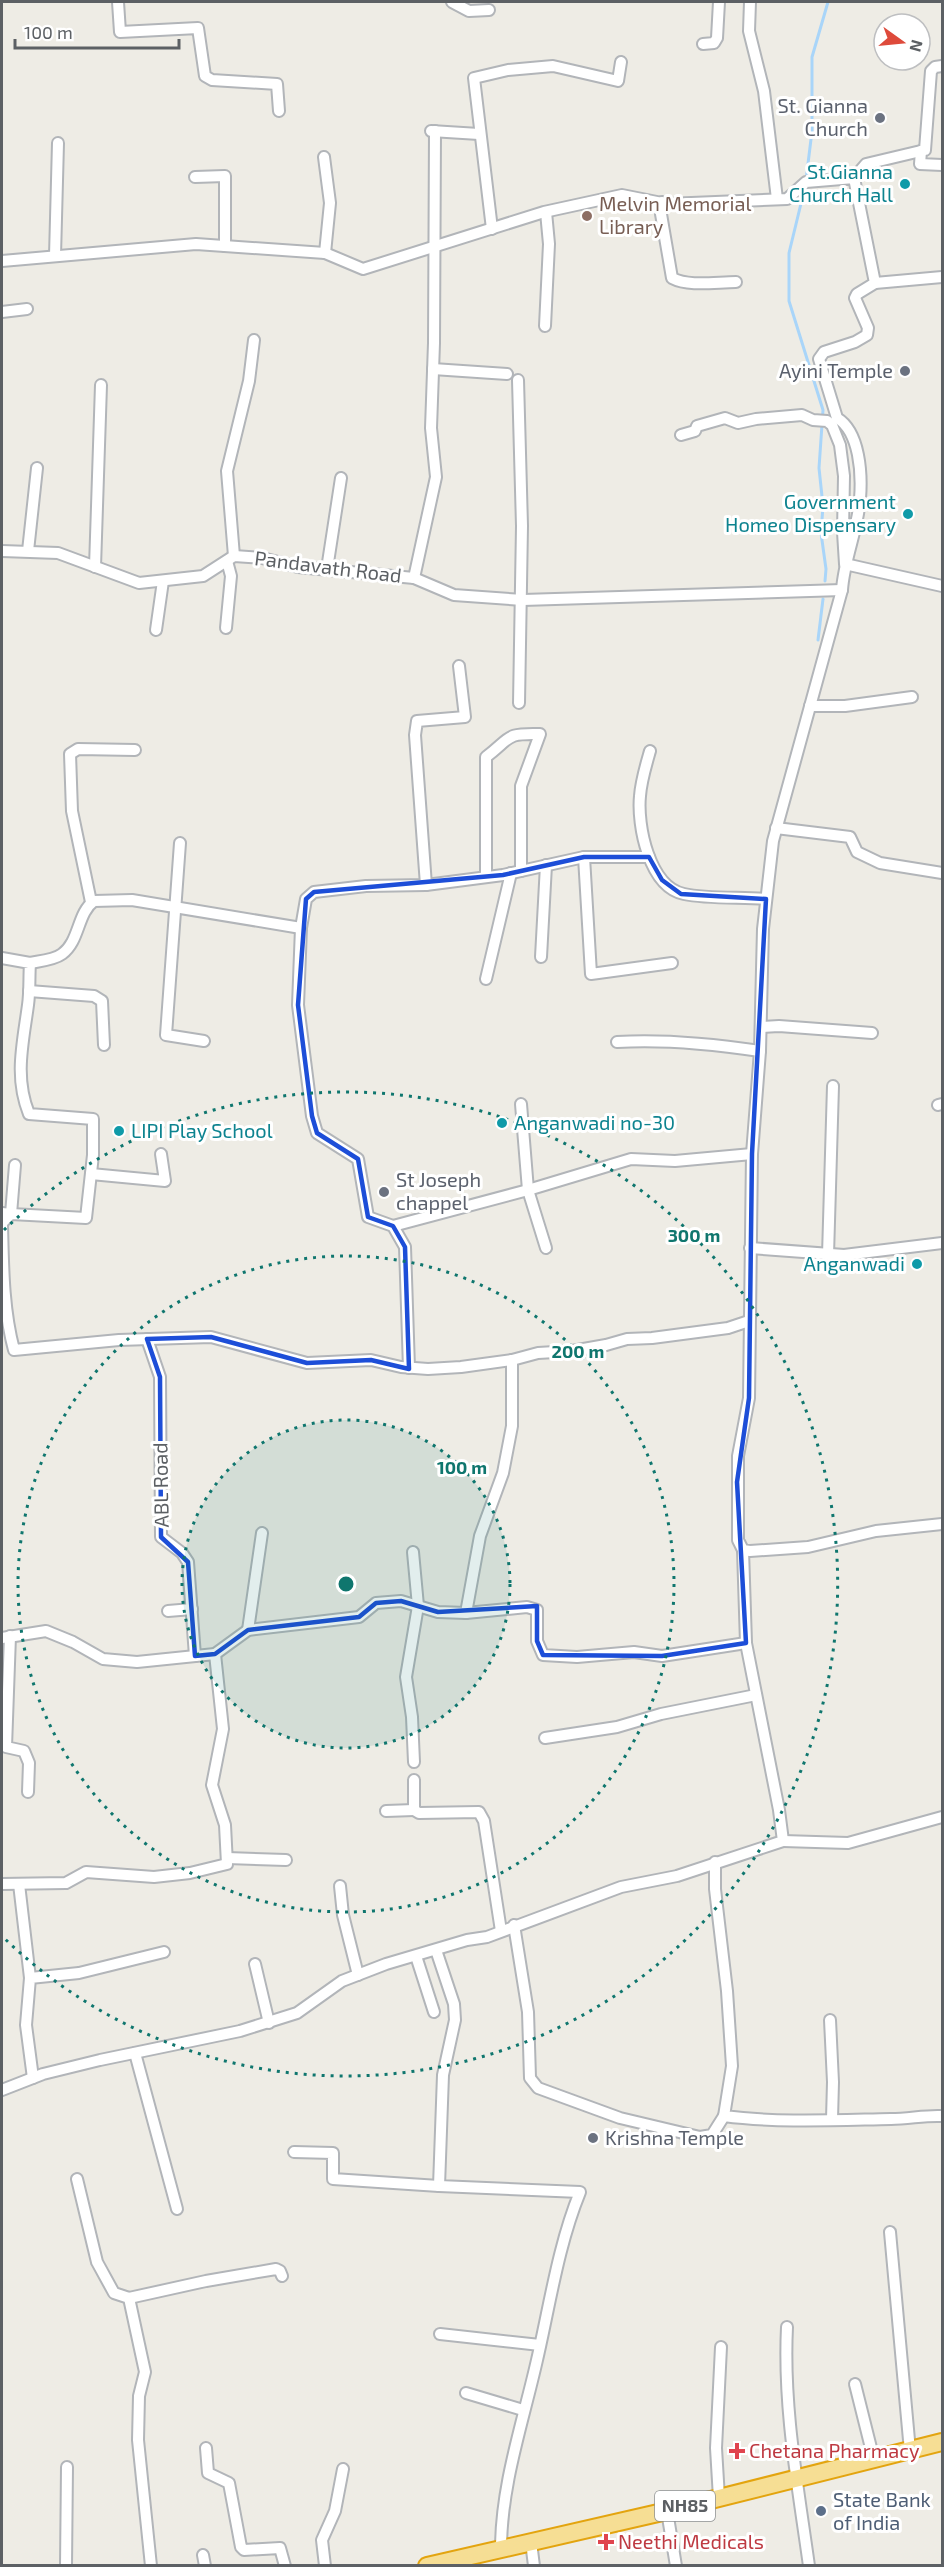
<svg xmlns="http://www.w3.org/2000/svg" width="944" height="2567" font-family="'Exo 2',sans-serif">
<rect width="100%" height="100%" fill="#eeece5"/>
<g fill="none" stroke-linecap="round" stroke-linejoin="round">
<!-- stream -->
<g stroke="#a9d5f9" stroke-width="3">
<path d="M806,180L812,131V57L828,2"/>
<path d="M805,187L789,253V301L823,410L819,468L823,506L821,533L826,569L825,581"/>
<path d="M818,640L823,599"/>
</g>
<defs>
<g id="minor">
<path d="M118,2L120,32L198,28L205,76L212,80L277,84L279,111"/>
<path d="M452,2L469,11L489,10"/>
<path d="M750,2L749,31L764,91L777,199"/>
<path d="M703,44L714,43L717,38L719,2"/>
<path d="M431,131L479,134"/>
<path d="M921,151L920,164L942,165"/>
<path d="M324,157L330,203L325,253"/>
<path d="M195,177L225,176V246"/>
<path d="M854,178L866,164L925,150L931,71L935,67L942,66"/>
<path d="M662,202L661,214L672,278C689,287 716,282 736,282"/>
<path d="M492,229L474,78L508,70L553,66L618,81L621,62"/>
<path d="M55,256L58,143"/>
<path d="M2,261L196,244L325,253L363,269L544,212L622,195L667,204L787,199L806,182L854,178L875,283L857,294L855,298L868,328L867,335L855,342L824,352L819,359L837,418C860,432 862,474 860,499C858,529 844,559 842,590L773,841L763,929L760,1051L752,1154L749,1398L738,1456V1540L743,1550L750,1551L808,1547L876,1531L942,1524"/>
<path d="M875,283L942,277"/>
<path d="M2,312L27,309"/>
<path d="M545,326L549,244L546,212"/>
<path d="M433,369L507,374"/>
<path d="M518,380L522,526L519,703"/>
<path d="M681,435L695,431L697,426L725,418L738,423L756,419L802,415L813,420L827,421L832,425L840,445L844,476L843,532L845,564L942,586"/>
<path d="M2,551L58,553L139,583L203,576L234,556L262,558L298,567L414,578L454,595L523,600L842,590"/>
<path d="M28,551L37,468"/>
<path d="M234,556L227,471L249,381L254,340"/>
<path d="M95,567L101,385"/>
<path d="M327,569L341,478"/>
<path d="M414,578L436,477L431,428L434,343L435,131"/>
<path d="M226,628L231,576L227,561"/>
<path d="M156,630L163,581"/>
<path d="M810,706H845L912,697"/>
<path d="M650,751C646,765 641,781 640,796C637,825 649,887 684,894C708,899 741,897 766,899"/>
<path d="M776,828L850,837L857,852L880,863L942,873"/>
<path d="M180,843L166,1035L204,1041"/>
<path d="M584,857L591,974L672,963"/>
<path d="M486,877V757C512,737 505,733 540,734L521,786V871"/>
<path d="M426,885L415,735L417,721L465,717L459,666"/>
<path d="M91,902L72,811L70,754L78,749L135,750"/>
<path d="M541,957L546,865"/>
<path d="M2,958L30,963C29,977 30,991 28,1005C23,1043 14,1077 29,1114L93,1119V1155L86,1218L11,1214L2,1223C3,1265 3,1309 14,1350L119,1340L211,1337L307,1363L371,1360L401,1367L428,1369L461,1367L512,1360L538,1353L572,1351L606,1345L627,1339L652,1338L728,1328L749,1321"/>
<path d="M30,963C40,961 54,960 62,954C80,941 77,913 94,901L132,900L301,928"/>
<path d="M486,979L511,873"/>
<path d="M29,991L94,996L102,1001L104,1045"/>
<path d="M761,1027L779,1026L872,1033"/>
<path d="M617,1042C664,1039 713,1044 760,1051"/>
<path d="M521,1104L528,1190L546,1248"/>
<path d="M938,1105L942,1104"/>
<path d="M91,1174L165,1181L161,1154"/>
<path d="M2,1213L11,1214L15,1165"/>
<path d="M393,1226L528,1190L631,1159L675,1161L752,1154"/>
<path d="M750,1248L844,1255L942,1243"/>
<path d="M828,1255L833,1086"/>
<path d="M147,1339L160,1377L161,1537L182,1553L188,1562L195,1656"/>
<path d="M409,1368L405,1247L393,1226L368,1217L358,1159L317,1133L312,1116L298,1005L301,928L306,899L314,892L366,886L426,885L503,875L584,857H649"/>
<path d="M413,1552L418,1606L406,1677L412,1717L414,1762"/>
<path d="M168,1611L192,1609"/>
<path d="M466,1613L480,1536L503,1473L512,1426V1360"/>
<path d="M248,1630L262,1533"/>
<path d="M10,1636L6,1747L24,1751L29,1763L28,1792"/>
<path d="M2,1638L46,1631L73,1642L103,1659L137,1662L215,1654L248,1630L359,1617L376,1603L401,1601L438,1612L466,1613L527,1607L537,1610V1641L543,1655L577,1657L634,1652L662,1656L746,1643"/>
<path d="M545,1738L617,1727L661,1714L756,1695"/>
<path d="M414,1780V1810L419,1813L479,1812L484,1821L501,1931"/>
<path d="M386,1811L414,1810"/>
<path d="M783,1841L848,1843L942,1817"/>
<path d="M227,1858L286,1860"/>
<path d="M715,1862V1889L727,1991L732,2066L724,2116C777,2123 837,2120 891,2119C909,2119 925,2115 942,2116"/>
<path d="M2,1884L66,1883L86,1872L154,1877L190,1873L227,1864L225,1825L212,1785L223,1729L215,1654"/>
<path d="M19,1884L30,1978"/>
<path d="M340,1886L343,1915L358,1975"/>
<path d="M514,1925L528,2012L530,2078L538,2088L620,2118L700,2137L712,2135L724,2116"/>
<path d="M436,1950L454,2004L455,2020L443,2075L439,2186L580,2192C558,2246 550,2304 537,2360C523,2422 501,2485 501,2549"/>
<path d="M416,1956L434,2012"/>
<path d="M255,1964L269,2023"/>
<path d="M830,2020L833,2082L832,2119"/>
<path d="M135,2053L177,2209"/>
<path d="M33,2078L26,2025L30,1978L79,1973L164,1952"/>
<path d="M2,2090L43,2074L100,2060L240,2031L297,2013L342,1981L386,1964L467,1940L487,1937L621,1887L677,1876L783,1841L779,1810L746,1643L743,1550"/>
<path d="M294,2152L333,2153V2179L439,2186"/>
<path d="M77,2179L97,2262L114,2293L129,2298L145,2372L139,2396L138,2440L151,2566"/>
<path d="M890,2232L910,2451"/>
<path d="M129,2298L206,2281L276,2269L280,2271L282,2276"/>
<path d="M787,2327C783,2408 798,2486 809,2566"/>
<path d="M440,2334L540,2345"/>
<path d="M855,2384L874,2460"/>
<path d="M466,2393L523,2410"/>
<path d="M206,2448L208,2473L229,2483L241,2547L244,2550L280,2548L285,2566"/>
<path d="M719,2498L716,2448L721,2347"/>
<path d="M667,2511L676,2566"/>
<path d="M531,2542L534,2566"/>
<path d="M203,2555L205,2566"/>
<path d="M66,2566L67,2467"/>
<path d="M325,2566L322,2540L335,2511L343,2469"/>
</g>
<path id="highway" d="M427,2566L667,2511L942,2442"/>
</defs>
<!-- minor casing -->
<use href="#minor" stroke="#b2b5b9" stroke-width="14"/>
<!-- highway casing -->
<use href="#highway" stroke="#e3a40f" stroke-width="20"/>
<!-- minor -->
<use href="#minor" stroke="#fff" stroke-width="10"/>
<!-- highway -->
<use href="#highway" stroke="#f6de94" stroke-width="16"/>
</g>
<!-- marked area -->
<path fill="none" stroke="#1d4ed8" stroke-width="4.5" stroke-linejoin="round" d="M584,857H649L662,880L681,894L766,899L752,1154L749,1398L737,1482L746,1643L662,1656L543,1655L537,1641V1606L438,1612L401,1601L376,1603L359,1617L248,1630L215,1654L195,1656L188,1562L161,1537L160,1377L147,1339L211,1337L307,1363L371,1360L409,1369L405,1247L393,1226L368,1217L358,1159L317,1133L312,1116L298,1005L306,899L314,892L503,875Z"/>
<!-- distance rings -->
<circle cx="346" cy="1584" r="164" fill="#0f766e" fill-opacity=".12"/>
<g fill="none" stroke="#0f766e" stroke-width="3" stroke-dasharray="3 6">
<circle cx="346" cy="1584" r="164"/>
<circle cx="346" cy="1584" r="328"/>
<path d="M4 1230A492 492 0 1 1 4 1938"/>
</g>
<!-- markers -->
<g fill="#6b7280" stroke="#fff" stroke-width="2">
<circle cx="880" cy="118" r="6"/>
<circle cx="905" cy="371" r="6"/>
<circle cx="384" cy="1192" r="6"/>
<circle cx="593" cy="2138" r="6"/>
</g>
<g fill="#0f9aa8" stroke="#fff" stroke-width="2">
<circle cx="905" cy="184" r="6"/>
<circle cx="908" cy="514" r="6"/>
<circle cx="502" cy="1123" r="6"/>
<circle cx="119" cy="1131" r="6"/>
<circle cx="917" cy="1264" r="6"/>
</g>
<circle fill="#8d6e63" stroke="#fff" stroke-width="2" cx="587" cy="216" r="6"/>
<g fill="#e0444e" stroke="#fff" stroke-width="2">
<path d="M734 2442h6v6h6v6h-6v6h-6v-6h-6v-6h6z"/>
<path d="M603 2533h6v6h6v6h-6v6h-6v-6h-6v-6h6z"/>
</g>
<circle fill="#5c6f8a" stroke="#fff" stroke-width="2" cx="821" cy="2511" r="6"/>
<g text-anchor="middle" stroke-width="6" stroke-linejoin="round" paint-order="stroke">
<!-- shield labels -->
<rect fill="#fff" stroke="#8d9092" stroke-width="1.5" x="655" y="2491" width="60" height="30" rx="4.5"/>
<g font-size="18" font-weight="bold" fill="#5c6064">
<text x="685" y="2512">NH85</text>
</g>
<!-- worship labels -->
<g font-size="20" fill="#5b616d" stroke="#fff" text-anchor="end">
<text x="868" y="113">St. Gianna<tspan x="868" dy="23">Church</tspan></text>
<text x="893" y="378">Ayini Temple</text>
<text x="396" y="1187" text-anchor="start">St Joseph<tspan x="396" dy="23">chappel</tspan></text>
<text x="605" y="2145" text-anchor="start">Krishna Temple</text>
</g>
<!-- culture labels -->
<g font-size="20" fill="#0d838f" stroke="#fff" text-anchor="end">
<text x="893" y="179">St.Gianna<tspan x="893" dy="23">Church Hall</tspan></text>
<text x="896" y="509">Government<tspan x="896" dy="23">Homeo Dispensary</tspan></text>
<text x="514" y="1130" text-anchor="start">Anganwadi no-30</text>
<text x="131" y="1138" text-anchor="start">LIPI Play School</text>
<text x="905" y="1271">Anganwadi</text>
</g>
<!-- education labels -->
<g font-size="20" fill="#785e54" stroke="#fff" text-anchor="start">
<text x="599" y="211">Melvin Memorial<tspan x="599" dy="23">Library</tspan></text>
</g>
<!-- street labels -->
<g font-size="20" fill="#5c6064" stroke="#fff">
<text transform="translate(328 567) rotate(7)" y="7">Pandavath Road</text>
<text transform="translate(161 1485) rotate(-91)" y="7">ABL Road</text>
</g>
<!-- health labels -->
<g font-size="20" fill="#be3a42" stroke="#fff" text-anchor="start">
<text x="749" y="2458">Chetana Pharmacy</text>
<text x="618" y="2549">Neethi Medicals</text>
</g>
<!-- service labels -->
<g font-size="20" fill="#4e5e75" stroke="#fff" text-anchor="start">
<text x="833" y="2507">State Bank<tspan x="833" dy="23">of India</tspan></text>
</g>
</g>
<circle cx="346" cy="1584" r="9" fill="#0f766e" stroke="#fff" stroke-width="3"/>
<g font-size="18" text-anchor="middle" font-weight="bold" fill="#0f766e" stroke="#fff" stroke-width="6" stroke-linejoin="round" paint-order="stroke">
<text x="694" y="1242">300 m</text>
<text x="578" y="1358">200 m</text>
<text x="462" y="1474">100 m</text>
</g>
<!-- border -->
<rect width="944" height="2567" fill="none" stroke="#5c6064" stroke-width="6"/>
<!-- north arrow -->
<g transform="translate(902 42) rotate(105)"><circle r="28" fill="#ffffff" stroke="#bebfc1" stroke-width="1.5"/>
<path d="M0-4.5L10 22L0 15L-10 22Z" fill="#de4a3b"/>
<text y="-9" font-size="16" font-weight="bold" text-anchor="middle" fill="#5c6064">N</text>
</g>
<!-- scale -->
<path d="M15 39v9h164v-9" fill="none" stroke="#5c6064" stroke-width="3"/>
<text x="24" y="39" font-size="18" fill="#5c6064" stroke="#ffffff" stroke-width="4.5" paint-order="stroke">100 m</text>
</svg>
